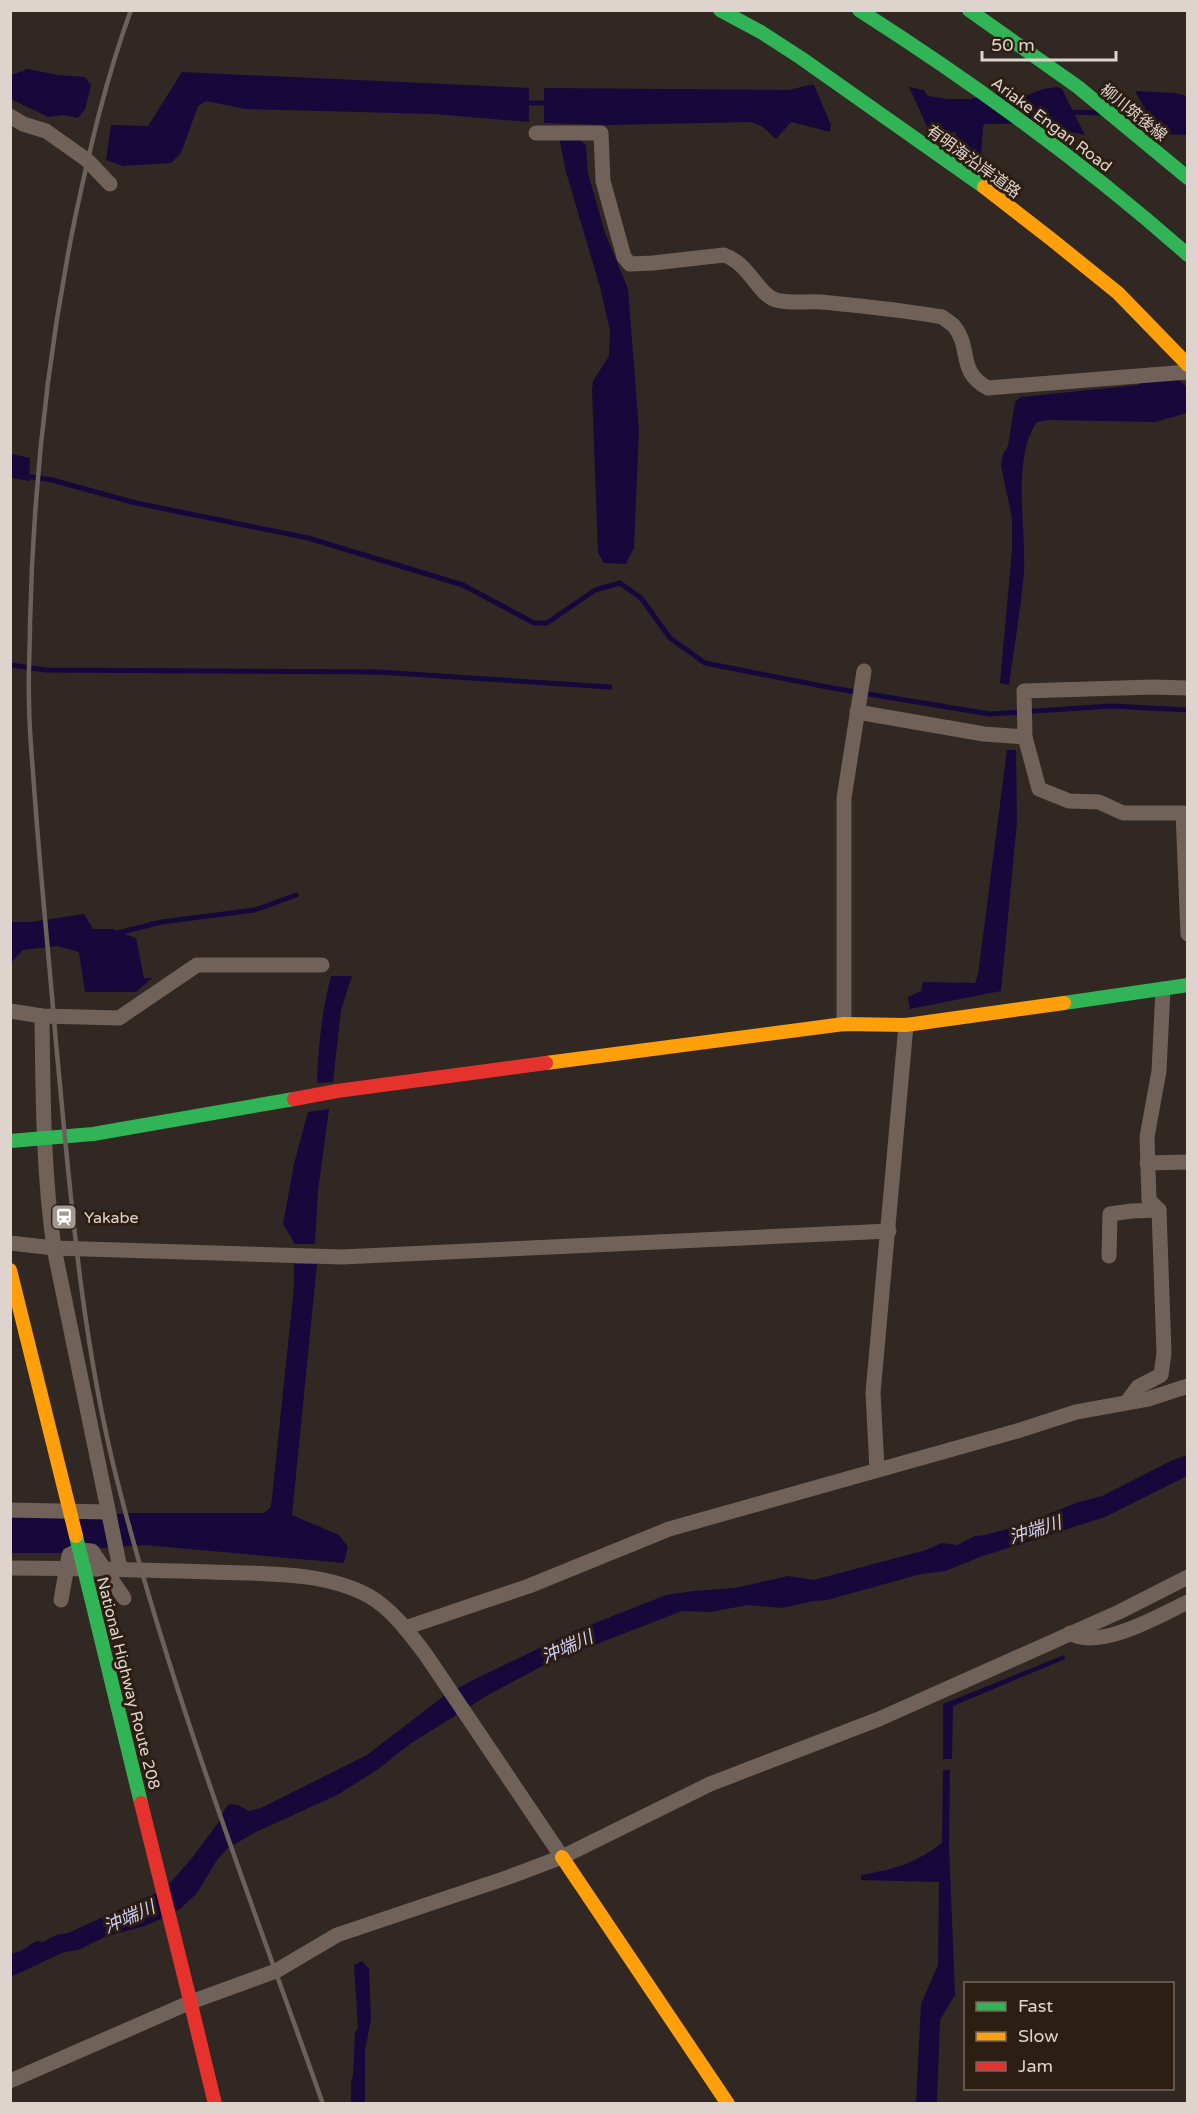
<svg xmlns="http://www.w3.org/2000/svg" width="1198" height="2114" font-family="'Varela Round','Noto Sans JP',sans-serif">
<rect width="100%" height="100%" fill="#312823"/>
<!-- water -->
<g fill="#16083a">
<path d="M28,69L58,75L85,77L91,85L85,109L78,118L64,115L48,117L11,99V75Z"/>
<path d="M182,72L529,88V122L434,114L245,109L206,101L198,106L181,153L171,163L123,166L106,160L111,125L148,126Z"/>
<path d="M809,85H814L831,125L830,132L791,122L776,139L763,127L751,122L608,125L544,123V88L789,90Z"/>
<path d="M909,87L924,90L928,96L948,99H971L992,93L1025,96L1043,89L1057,87L1062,89L1085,135L1054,128L1045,123L985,124L983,127L981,156L958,141L955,132L934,134L930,133Z"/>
<path d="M1135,91L1175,93L1187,96V135L1164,134L1157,131Z"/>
<path d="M559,137H577L586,145L588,173L605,233L628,289L639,430L634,548L626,564L604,563L598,553L592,390L593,381L609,356L610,331L600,287L566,172Z"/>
<path d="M1175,376L1187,387V413L1155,422L1048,420L1037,422C1012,456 1026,529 1024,571C1021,609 1014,647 1009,685L1000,683L1012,550V518L1001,466L1003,454L1008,446L1015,402L1021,397L1138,385L1147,378Z"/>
<path d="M11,454L30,458L29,481L11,478Z"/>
<path d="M1007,750H1016L1017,822L1001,991L910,1009L908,997L921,991L923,982L975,983L978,975Z"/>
<path d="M84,914L93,929H112L136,938L144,978H152L136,992H85L79,952L57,946L23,950L11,963V920L13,922H31Z"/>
<path d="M331,976H352L341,1010L333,1082L317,1083C318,1047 322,1011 331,976Z"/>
<path d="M329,1109L318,1191L315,1244H295L283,1224L294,1164L308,1112Z"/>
<path d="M294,1264H317L292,1515L339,1535L348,1547L344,1563L144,1545L101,1548L93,1519L139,1513H264L271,1507L294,1287Z"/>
<path d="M1187,1455V1476L1105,1517L983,1556L945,1571L921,1574L827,1600L814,1601L782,1608L748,1605L710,1612L682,1611L550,1662L488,1695L410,1744L377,1770L337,1795L256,1832L228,1848L217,1860L197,1893L180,1909L165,1917L145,1926L107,1936L78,1950L64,1952L11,1977V1954L21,1951L36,1941L43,1942L56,1935L68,1933L156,1893L171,1882L192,1858L218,1823L226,1807L230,1804L238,1805L249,1811L261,1808L367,1755L444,1696L475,1679L575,1631L666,1595L694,1591L735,1588L788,1576L814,1580L926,1550L941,1543L957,1545L975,1536L985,1535L1018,1526L1079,1502L1102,1496L1173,1460Z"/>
<path d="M11,1518H54L64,1553H11Z"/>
<path d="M1064,1655L1065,1659L953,1706L952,1759H943V1704Z"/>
<path d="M943,1770H950L949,1846L955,1995L940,2020L937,2103H916L921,2004L938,1965L939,1882L861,1880V1875C895,1869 914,1864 942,1843Z"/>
<path d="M362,1961L369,1969L371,2019L365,2051V2103H351V2080L353,2077L355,2033L358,2027L354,1965Z"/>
</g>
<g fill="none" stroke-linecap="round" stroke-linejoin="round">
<!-- stream -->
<g stroke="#16083a" stroke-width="5">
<path d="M522,103H549"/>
<path d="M1069,112L1099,113"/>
<path d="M1120,114L1153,115"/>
<path d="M10,474L52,480L136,503L308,538L463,585L534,623H547L595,590L620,583L641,598L670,638L705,663L832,688L990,714L1111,706L1188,710"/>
<path d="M10,665L46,670L378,672L610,687"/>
<path d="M114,934L161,922L255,910L296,895"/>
</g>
<!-- river -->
<path stroke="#16083a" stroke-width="32" d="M10,1535L139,1529"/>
<!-- street -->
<g stroke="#706259" stroke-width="15">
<path d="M10,116L23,124L46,131L87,160L110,184"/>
<path d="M536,133H601L603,181L624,257L630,264L653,263L724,255C750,264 758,295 776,300C790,304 807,301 822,302C862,306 903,310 942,317C946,320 951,323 954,326C972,348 957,372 988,388L1188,372"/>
<path d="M1188,688L1153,687L1024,691L1025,737L1039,789L1069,801L1099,802L1123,813H1183L1188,934"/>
<path d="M857,712L984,734L1025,737"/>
<path d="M10,1011L42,1016L119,1018L197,965H322"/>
<path d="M42,1016C43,1094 43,1171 54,1248L120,1568"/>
<path d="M844,1024V798L864,671"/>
<path d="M1147,1163L1188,1162"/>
<path d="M10,1243L54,1248L342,1257L889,1231"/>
<path d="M1109,1256L1110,1214L1132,1211L1159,1210"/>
<path d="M1127,1402L1138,1387L1161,1375L1164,1353L1159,1210L1149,1200L1147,1137L1159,1071L1163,989"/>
<path d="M877,1469L873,1393L906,1025"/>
<path d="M10,1510L107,1512"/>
<path d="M10,1568C78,1568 145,1570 212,1572C263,1574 324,1571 369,1596C393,1610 410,1634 426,1655L562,1857"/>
<path d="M405,1628L529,1586L669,1529L1017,1431L1076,1412L1148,1399L1188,1386"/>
<path d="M1070,1633C1100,1651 1160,1615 1188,1602"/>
<path d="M10,2081L191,2002L276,1971L337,1935L509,1877L562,1857L710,1784L879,1719L1119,1612L1188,1577"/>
</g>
<!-- fast -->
<g stroke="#30b455" stroke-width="14">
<path d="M720,10L761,32L801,58L984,187"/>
<path d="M859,10C975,84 1085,164 1188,255"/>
<path d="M969,10L1078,87L1188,178"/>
<path d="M1064,1003L1188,985"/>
<path d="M10,1141L93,1134L294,1099"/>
</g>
<!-- slow -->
<g stroke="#ff9f0a" stroke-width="14">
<path d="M984,187L1051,239L1118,293L1188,365"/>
<path d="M546,1063L844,1024L906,1025L1064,1003"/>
<path d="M562,1857L728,2104"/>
</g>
<!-- jam -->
<g stroke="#e5322d" stroke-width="14">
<path d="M294,1099L337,1091L546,1063"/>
<path d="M188,1992L215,2104"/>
</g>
<!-- rail -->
<path stroke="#6c625b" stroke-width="4.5" d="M131,10C106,78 90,148 75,218C48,352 33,488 30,624C30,649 28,675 29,700C29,728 32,757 34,786C40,872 49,957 56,1043C70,1189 81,1338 117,1480C171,1693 250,1898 323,2104"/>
<!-- street-bridge -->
<path stroke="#706259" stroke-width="15" d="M61,1600L69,1555L79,1550L92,1551L124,1598"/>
<!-- fast-bridge -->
<path stroke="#30b455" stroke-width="14" d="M76,1536L141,1803"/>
<!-- slow-bridge -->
<path stroke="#ff9f0a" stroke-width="14" d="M10,1270L76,1536"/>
<!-- jam-bridge -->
<path stroke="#e5322d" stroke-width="14" d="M141,1803L188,1992"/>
</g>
<!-- icons -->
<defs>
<symbol id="station-square" viewBox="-11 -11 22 22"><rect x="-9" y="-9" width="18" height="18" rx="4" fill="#a29892" stroke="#2d1e13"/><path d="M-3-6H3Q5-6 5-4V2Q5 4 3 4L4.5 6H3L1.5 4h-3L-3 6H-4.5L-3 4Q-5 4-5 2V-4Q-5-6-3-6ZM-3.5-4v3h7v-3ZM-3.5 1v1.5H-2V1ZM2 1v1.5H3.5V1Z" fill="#fff"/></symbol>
</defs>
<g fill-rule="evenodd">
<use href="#station-square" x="49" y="1202" width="30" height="30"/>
</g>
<g text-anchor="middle" stroke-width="6" stroke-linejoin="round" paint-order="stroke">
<!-- street labels -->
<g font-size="16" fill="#dfd4cd" stroke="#2d1e13">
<text transform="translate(1134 112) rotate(39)" y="6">柳川筑後線</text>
<text transform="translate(1052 124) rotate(37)" y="6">Ariake Engan Road</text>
<text transform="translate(974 161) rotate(36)" y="6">有明海沿岸道路</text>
<text transform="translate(129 1683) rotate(76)" y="6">National Highway Route 208</text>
</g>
<!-- poi labels -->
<g font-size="16" fill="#dfd4cd" stroke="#2d1e13" text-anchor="start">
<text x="84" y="1223">Yakabe</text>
</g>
<!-- water labels -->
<g font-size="18" font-style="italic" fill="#cfcff4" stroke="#2d1e13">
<text transform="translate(1035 1530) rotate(-17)" y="6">沖端川</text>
<text transform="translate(567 1647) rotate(-24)" y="6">沖端川</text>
<text transform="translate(129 1917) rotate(-24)" y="6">沖端川</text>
</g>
</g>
<!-- border -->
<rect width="1198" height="2114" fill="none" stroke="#dfd4cd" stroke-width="24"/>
<!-- legend -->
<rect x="964" y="1982" width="210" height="108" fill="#2d1e13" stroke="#74675d" stroke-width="1.5"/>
<rect x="976" y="2002" width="30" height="9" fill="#30b455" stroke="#74675d" stroke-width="1.5"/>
<text x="1018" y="2012" font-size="18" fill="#dfd4cd">Fast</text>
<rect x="976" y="2032" width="30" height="9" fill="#ff9f0a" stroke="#74675d" stroke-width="1.5"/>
<text x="1018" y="2042" font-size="18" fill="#dfd4cd">Slow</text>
<rect x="976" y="2062" width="30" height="9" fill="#e5322d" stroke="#74675d" stroke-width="1.5"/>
<text x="1018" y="2072" font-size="18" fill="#dfd4cd">Jam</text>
<!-- scale -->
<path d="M982 51v9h134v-9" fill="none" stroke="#dfd4cd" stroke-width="3"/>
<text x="991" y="51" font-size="18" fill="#dfd4cd" stroke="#2d1e13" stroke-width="4.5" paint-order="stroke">50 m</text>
</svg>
